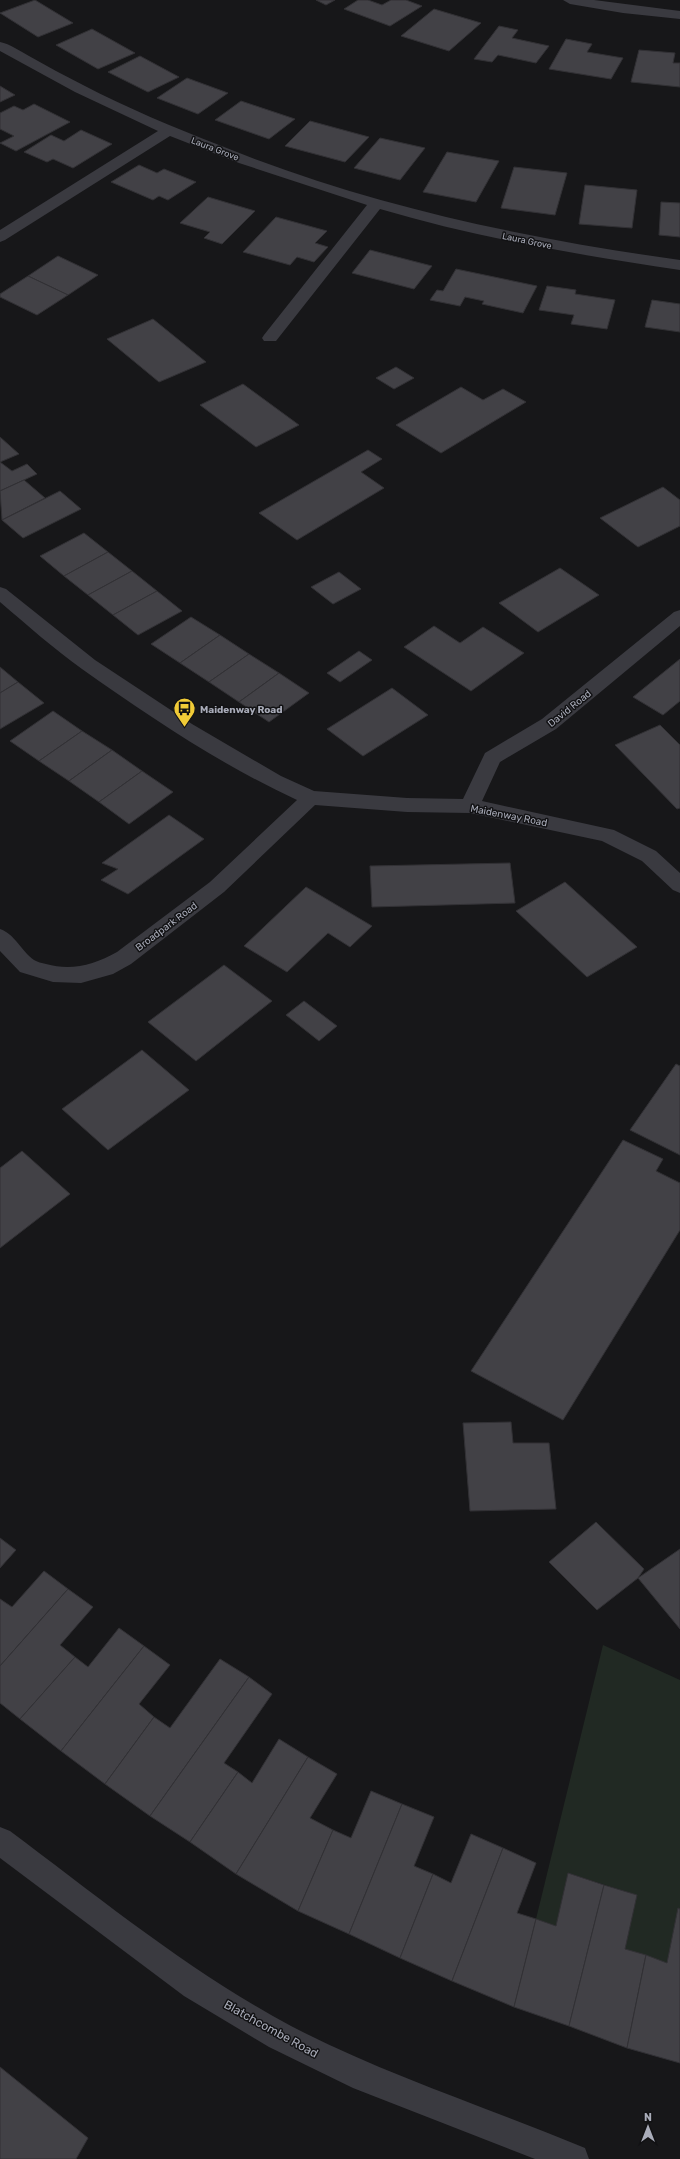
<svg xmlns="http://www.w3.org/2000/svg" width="680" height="2159" font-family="Rubik,sans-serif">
<rect width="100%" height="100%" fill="#171719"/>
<!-- green -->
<path fill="#212923" d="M603,1645L680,1680V1909H678L667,1963L625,1949L637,1895L568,1873L556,1926L536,1919Z"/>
<!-- building -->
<g fill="#424146" stroke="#323135">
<path d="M35,0L73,23L38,37L0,13Z"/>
<path d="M316,0H335L326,5Z"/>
<path d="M358,0H368L382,5L391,0H406L422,6L390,26L344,9Z"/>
<path d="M434,9L481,23L449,51L401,36Z"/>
<path d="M499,26L518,30L512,38L549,46L536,63L498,55L492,62L474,59Z"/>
<path d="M92,29L135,53L98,69L56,45Z"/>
<path d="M566,39L592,44L587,52L623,58L611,79L549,69Z"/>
<path d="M639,50L675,53L673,63H680V87L631,82Z"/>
<path d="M140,56L179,77L148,92L108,72Z"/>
<path d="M187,78L228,93L198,114L157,98Z"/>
<path d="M0,86L15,95L0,102Z"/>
<path d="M241,101L295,119L269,139L215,120Z"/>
<path d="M34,104L70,122L16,151L0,143L14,136L0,129V113L14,106L23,110Z"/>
<path d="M310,121L369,137L345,162L285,146Z"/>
<path d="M81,130L112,144L73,168L53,159L47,162L24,152L51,135L64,141Z"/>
<path d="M380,138L425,148L400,180L354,168Z"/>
<path d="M447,152L499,161L476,202L423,192Z"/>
<path d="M139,165L157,173L164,169L196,182L168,200L159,196L153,200L111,182Z"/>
<path d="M514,167L567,173L555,215L501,208Z"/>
<path d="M585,185L637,190L632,228L579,224Z"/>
<path d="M208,197L255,211L222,244L204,238L210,232L180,223Z"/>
<path d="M661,202L680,203V237L659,235Z"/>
<path d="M276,217L327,231L315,243L328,247L314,262L297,257L290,265L243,252Z"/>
<path d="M370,250L432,266L414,289L352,273Z"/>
<path d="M58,256L98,275L68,295L28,276Z"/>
<path d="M456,269L537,286L523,313L482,304L484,301L465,297L460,306L430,300L437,290L443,291Z"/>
<path d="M28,276L68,295L37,315L0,297V294Z"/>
<path d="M547,286L576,290L575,294L615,300L607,329L571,324L574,315L539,310Z"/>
<path d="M652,300L680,304V332L645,327Z"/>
<path d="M153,319L206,362L159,382L107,339Z"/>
<path d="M396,367L414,378L394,389L376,378Z"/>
<path d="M243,384L299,425L256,447L200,405Z"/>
<path d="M461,387L483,400L503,389L526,402L441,453L396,425Z"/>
<path d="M0,437L19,454L0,462Z"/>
<path d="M368,450L382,459L361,472L384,488L297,540L259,513Z"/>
<path d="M0,462L12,471L27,464L37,474L0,491Z"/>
<path d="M24,480L45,498L2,520L0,491Z"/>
<path d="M663,487L680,500V526L638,547L600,518Z"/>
<path d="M60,491L81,509L23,538L2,520Z"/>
<path d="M84,533L108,552L64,576L40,556Z"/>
<path d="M108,552L132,571L88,595L64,576Z"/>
<path d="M560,568L599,595L538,632L499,603Z"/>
<path d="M132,571L157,591L113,615L88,595Z"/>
<path d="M339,572L361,589L333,604L311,587Z"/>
<path d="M157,591L182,611L138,635L113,615Z"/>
<path d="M191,617L220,635L180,663L151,644Z"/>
<path d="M434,626L460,643L483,627L524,653L471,691L404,647Z"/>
<path d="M220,635L249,654L209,682L180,663Z"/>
<path d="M359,651L372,660L340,682L327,673Z"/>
<path d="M249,654L279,673L239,702L209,682Z"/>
<path d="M680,659V701L663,715L633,697Z"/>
<path d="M0,667L18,682L0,693Z"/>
<path d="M279,673L309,693L269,722L239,702Z"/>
<path d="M18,682L44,703L0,729V693Z"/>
<path d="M392,688L428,715L363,756L327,729Z"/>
<path d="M53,711L82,731L39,761L10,741Z"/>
<path d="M660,725L680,745V808L677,809L615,745Z"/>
<path d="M82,731L112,750L69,781L39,761Z"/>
<path d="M112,750L142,771L99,802L69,781Z"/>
<path d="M142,771L173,792L129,824L99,802Z"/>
<path d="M169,815L204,839L128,894L101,880L118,869L102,863Z"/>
<path d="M510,863L515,903L372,907L370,866Z"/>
<path d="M565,882L637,947L587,977L516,911Z"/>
<path d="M306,887L372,926L350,947L328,933L287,972L244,946Z"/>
<path d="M224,965L272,1001L196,1061L148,1022Z"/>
<path d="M304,1001L337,1026L319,1041L286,1015Z"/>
<path d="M142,1050L189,1090L108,1150L62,1109Z"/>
<path d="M676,1064L680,1066V1155L630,1130Z"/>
<path d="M623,1140L663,1159L656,1171L680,1183V1230L563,1420L471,1371Z"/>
<path d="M22,1151L70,1194L0,1248V1168Z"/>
<path d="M511,1422L513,1443H549L556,1509L470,1511L463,1423Z"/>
<path d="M596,1522L644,1569L638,1578L597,1610L549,1562Z"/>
<path d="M0,1538L16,1550L0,1568Z"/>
<path d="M680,1549V1629L638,1578Z"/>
<path d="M44,1571L68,1589L0,1666V1599L12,1607Z"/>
<path d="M68,1589L93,1607L60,1645L75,1657L20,1719L0,1703V1666Z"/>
<path d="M119,1628L144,1646L61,1751L20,1719L75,1657L88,1667Z"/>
<path d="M144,1646L170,1665L139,1704L154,1717L105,1784L61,1751Z"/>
<path d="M220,1659L249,1677L150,1816L105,1784L154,1717L170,1728Z"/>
<path d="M249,1677L272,1694L224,1763L238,1772L190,1842L150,1816Z"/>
<path d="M279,1739L308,1757L236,1874L190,1842L238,1772L252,1783Z"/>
<path d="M308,1757L337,1774L310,1818L333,1830L298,1911L236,1874Z"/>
<path d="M371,1791L402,1804L349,1934L298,1911L333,1830L351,1838Z"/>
<path d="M402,1804L434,1817L414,1866L433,1874L400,1958L349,1934Z"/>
<path d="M471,1834L503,1848L452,1981L400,1958L433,1874L451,1883Z"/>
<path d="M503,1848L536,1863L517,1913L536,1919L514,2007L452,1981Z"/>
<path d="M568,1873L604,1885L569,2026L514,2007L536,1919L556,1926Z"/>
<path d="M604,1885L637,1895L625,1949L646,1955L627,2048L569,2026Z"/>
<path d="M678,1908L680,1909V2063L627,2048L646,1955L667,1963Z"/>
<path d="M0,2067L88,2138L76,2159H0Z"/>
</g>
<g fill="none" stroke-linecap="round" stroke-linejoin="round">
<!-- minor -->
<g fill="#3a3a40" fill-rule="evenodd">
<path d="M0,42C10,44 20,51 29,56C47,66 65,76 83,85C127,108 173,127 219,145C367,205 522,238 680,260V270C579,255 478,238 380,209L276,341H264L262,338L264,335L367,205L239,163L170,136L5,240L0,242V230L158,131L75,92L0,51Z"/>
<path d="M0,587L6,589L95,660L192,724L281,776L314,791L407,798L463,799L485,753L542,719L674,612L680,610V626L556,729L500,762L482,801L614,830L656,851L680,873V893L673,890L642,861L602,841L470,813L407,812L315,805L224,892L131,964L113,974L81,983L53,982L20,972L0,951V929C15,934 21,951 34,960C37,962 42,963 46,964C71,971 94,965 117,952L210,882L297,800C221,765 150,717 82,669C54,649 27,625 0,602Z"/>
<path d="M0,1827L10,1831C101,1899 190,1972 291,2026C385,2075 487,2107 585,2148L589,2159H535L353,2088L269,2047L184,1996L0,1858Z"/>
</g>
<!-- tertiary -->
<path fill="#3a3a40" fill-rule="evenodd" d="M563,0H594L680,11V19L623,13L570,4Z"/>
</g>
<!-- icons -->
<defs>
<symbol id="bus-pin" viewBox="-11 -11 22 30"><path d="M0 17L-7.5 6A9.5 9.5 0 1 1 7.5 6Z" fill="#f1cb37" stroke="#121214"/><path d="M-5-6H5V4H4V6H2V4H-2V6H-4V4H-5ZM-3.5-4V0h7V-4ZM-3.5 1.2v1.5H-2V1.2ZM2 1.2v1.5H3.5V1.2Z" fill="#111"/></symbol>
</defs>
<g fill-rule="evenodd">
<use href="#bus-pin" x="172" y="696" width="25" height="34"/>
</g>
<g text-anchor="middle" stroke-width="3" stroke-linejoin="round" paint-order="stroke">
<!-- far-street labels -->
<g font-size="9" fill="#a9acb9" stroke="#121214">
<text transform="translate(215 149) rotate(21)" y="3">Laura Grove</text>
<text transform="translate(527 241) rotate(12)" y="3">Laura Grove</text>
</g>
<!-- street labels -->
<g font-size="10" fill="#a9acb9" stroke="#121214">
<text transform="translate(569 708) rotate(-39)" y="4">David Road</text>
<text transform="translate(509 815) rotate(11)" y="4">Maidenway Road</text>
<text transform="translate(166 926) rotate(-37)" y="4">Broadpark Road</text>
</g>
<!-- poi labels -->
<g font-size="10" font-weight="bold" fill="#a9acb9" stroke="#121214" text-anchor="start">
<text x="200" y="713">Maidenway Road</text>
</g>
<!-- near-street labels -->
<g font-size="12" fill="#a9acb9" stroke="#121214">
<text transform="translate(271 2029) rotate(29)" y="4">Blatchcombe Road</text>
</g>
</g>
<!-- north arrow -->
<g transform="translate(648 2127)" stroke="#121214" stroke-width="3" paint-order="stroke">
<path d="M0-3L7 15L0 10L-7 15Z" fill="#a9acb9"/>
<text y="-6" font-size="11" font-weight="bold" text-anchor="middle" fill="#a9acb9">N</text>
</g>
</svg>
